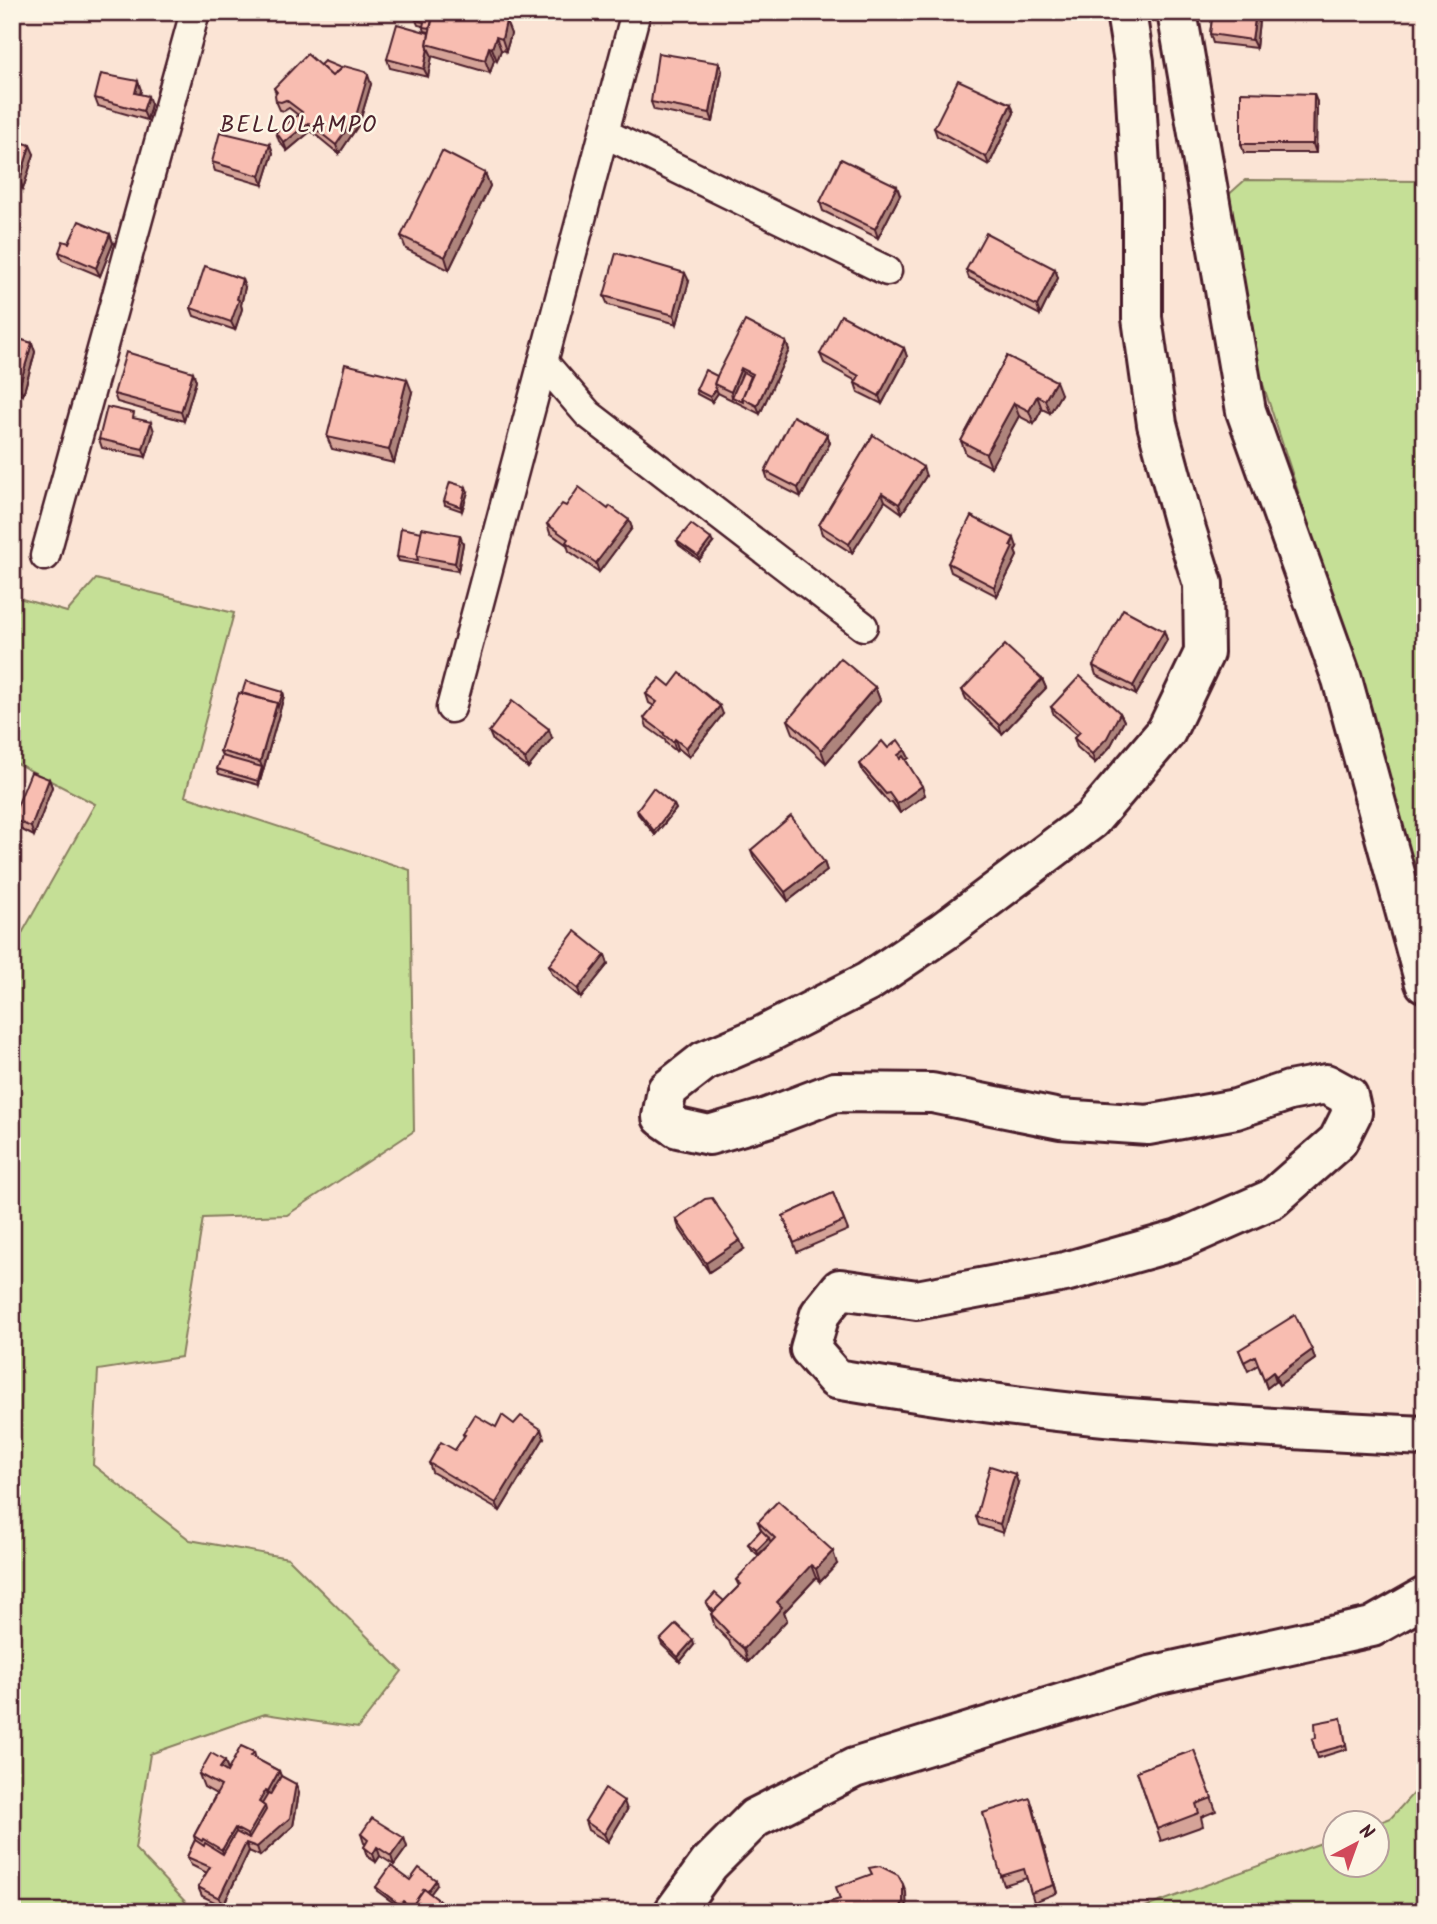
<svg xmlns="http://www.w3.org/2000/svg" width="1437" height="1924" font-family="Kalam,sans-serif">
<rect width="100%" height="100%" fill="#fbe4d5"/>
<filter id="ink" filterUnits="userSpaceOnUse"><feTurbulence type="fractalNoise" baseFrequency=".0143" numOctaves="2"/><feDisplacementMap in="SourceGraphic" scale="14" xChannelSelector="R" yChannelSelector="G"/><feConvolveMatrix kernelMatrix="1 2 1 2 8 2 1 2 1" color-interpolation-filters="sRGB"/></filter>
<g filter="url(#ink)">
<!-- green -->
<g fill="#c5df96" stroke="#887f60" stroke-width="2">
<path d="M1245,180L1425,181V902L1363,691L1261,378L1226,197Z"/>
<path d="M96,579L234,613L185,796L410,870L414,1131L287,1215L203,1218L181,1357L98,1370L93,1465L190,1540L288,1558L402,1671L358,1728L265,1714L150,1754L135,1849L195,1912H12V951L95,804L12,761V596L67,612Z"/>
<path d="M1425,1780V1912H1132L1335,1838L1336,1864H1378V1823L1391,1818Z"/>
</g>
<g fill="none" stroke-linecap="round" stroke-linejoin="round">
<defs>
<g id="street">
<path d="M604,133L887,271"/>
<path d="M543,362L588,414L863,626"/>
<path d="M45,556L195,12"/>
<path d="M451,708L636,12"/>
</g>
<g id="secondary">
<path d="M1126,12L1134,62L1142,202V318L1157,424L1183,520L1203,584L1204,653L1166,732L1091,820L944,931L868,982L760,1037L704,1061L667,1090L662,1117L678,1128L709,1135L767,1118L835,1092L932,1093L1060,1119L1148,1125L1236,1109L1289,1091L1326,1084L1348,1096L1352,1113L1338,1141L1272,1199L1179,1240L1065,1272L917,1300L840,1289L820,1314L810,1349L836,1379C925,1394 1015,1408 1105,1416C1212,1425 1318,1431 1425,1436"/>
<path d="M1177,12L1246,411L1342,679L1425,983"/>
<path d="M674,1912L709,1864L755,1818L854,1768L1150,1676L1372,1627L1425,1597"/>
</g>
</defs>
<!-- street casing -->
<use href="#street" stroke="#4a1f2b" stroke-width="33"/>
<!-- secondary casing -->
<use href="#secondary" stroke="#4a1f2b" stroke-width="44"/>
<!-- street -->
<use href="#street" stroke="#fcf5e5" stroke-width="28"/>
<!-- secondary -->
<use href="#secondary" stroke="#fcf5e5" stroke-width="38"/>
</g>
<!-- wall -->
<g fill="#d5a398" stroke="#4a1f2b" stroke-width="2">
<path d="M1213,12H1260L1256,48L1213,43L1210,34Z"/>
<path d="M416,20L505,21L511,34L506,51L501,50L497,61L494,60L490,73L432,56L428,77L390,68L387,59L429,33L430,32L425,31L423,26L418,25Z"/>
<path d="M719,63L722,71L713,122L654,110L651,102Z"/>
<path d="M320,65L371,84L359,124L339,154L311,131L287,151L279,141L276,132L298,115L289,108L284,111L280,110L276,101V94L274,88Z"/>
<path d="M141,90L140,94L151,104L147,120L98,106L95,98Z"/>
<path d="M1317,102L1316,153H1244L1241,144Z"/>
<path d="M1011,104L1014,113L989,165L937,136L934,128Z"/>
<path d="M12,139L34,154L23,189L12,185Z"/>
<path d="M270,144L273,153L263,185L215,171L212,162Z"/>
<path d="M485,173L490,186L449,270L406,249L401,236Z"/>
<path d="M900,195L878,238L823,211L820,202Z"/>
<path d="M110,234L113,243L100,276L62,260L59,252L69,243Z"/>
<path d="M1055,269L1058,278L1040,315L969,278L966,270Z"/>
<path d="M689,281L677,324L608,305L604,296Z"/>
<path d="M245,287L241,305L242,309L235,330L194,316L191,308Z"/>
<path d="M12,337L32,343L35,352L23,395L12,393Z"/>
<path d="M786,342L789,350L760,414L718,393L712,402L697,394L696,390L717,376Z"/>
<path d="M904,348L907,357L882,404L858,392L855,383L856,381L824,363L820,354Z"/>
<path d="M1007,356L1061,394L1050,413L1042,409L1034,424L1019,416L991,467L966,454L961,441Z"/>
<path d="M193,372L196,381L184,421L117,402L114,394Z"/>
<path d="M412,392L394,463L332,449L327,437Z"/>
<path d="M154,431L146,457L102,448L99,439Z"/>
<path d="M827,434L830,443L801,497L768,480L765,471Z"/>
<path d="M873,435L926,476L902,513L885,501L852,553L822,534L819,525Z"/>
<path d="M468,492L462,511L445,505L444,501Z"/>
<path d="M608,509L629,520L632,528L599,572L569,551L567,545L550,533L547,524Z"/>
<path d="M677,541L713,543L699,560L679,545Z"/>
<path d="M463,544L458,571L399,561L397,557Z"/>
<path d="M1017,547L1015,551L1017,556L997,596L951,572L948,563Z"/>
<path d="M1164,631L1167,640L1136,695L1096,675L1093,666Z"/>
<path d="M1042,679L1046,688L1002,734L966,699L962,690Z"/>
<path d="M670,686L723,714L689,757L678,748L676,751L666,743L665,740L647,727L644,718L654,706L649,703L646,694Z"/>
<path d="M875,687L880,700L826,763L793,733L788,720Z"/>
<path d="M283,692L284,696L259,785L219,774L217,769L222,756L220,751L242,693Z"/>
<path d="M1051,707L1120,713L1124,721L1110,747L1095,763L1077,747L1074,738L1077,735L1054,715Z"/>
<path d="M489,732L552,738L528,768L493,741Z"/>
<path d="M888,748L909,758L906,760L925,795L900,813L892,802L889,803L863,772L860,764Z"/>
<path d="M49,779L52,787L34,836L16,827L12,819Z"/>
<path d="M674,805L676,809L655,835L638,814L637,810Z"/>
<path d="M751,850L824,862L827,871L788,901L754,858Z"/>
<path d="M605,955L608,964L581,998L552,974L549,965Z"/>
<path d="M833,1193L848,1230L797,1252L783,1216Z"/>
<path d="M676,1219L744,1249L709,1272L679,1228Z"/>
<path d="M1239,1350H1312L1315,1359L1279,1385L1276,1381L1267,1388L1258,1365L1248,1371Z"/>
<path d="M514,1424L544,1438L500,1511L432,1472L429,1463L455,1450L464,1437L463,1434Z"/>
<path d="M1018,1483L1003,1533L979,1525L976,1517Z"/>
<path d="M758,1522L837,1564L820,1582L816,1578L784,1612L787,1620L748,1662L731,1646L729,1641L715,1627L711,1614L713,1612L708,1607L706,1603L724,1601L739,1586L736,1580L771,1543L758,1555L750,1548L748,1544L761,1530Z"/>
<path d="M660,1640L694,1645L680,1662L662,1645Z"/>
<path d="M1341,1718L1347,1749L1318,1758L1312,1739L1316,1738Z"/>
<path d="M1194,1750L1216,1811L1201,1817L1203,1826L1161,1841L1137,1771Z"/>
<path d="M254,1752L256,1759L279,1771L281,1776L299,1793L293,1826L260,1856L249,1851L223,1906L202,1896L198,1887L207,1873L191,1865L187,1857L195,1840L194,1836L216,1794L204,1787L199,1774L228,1770Z"/>
<path d="M1033,1807L1057,1893L1034,1902L1027,1878L1004,1885L1001,1876Z"/>
<path d="M627,1810L608,1842L588,1830L585,1821Z"/>
<path d="M361,1834L404,1838L407,1847L394,1865L380,1856L376,1862L367,1856L364,1847L366,1844L364,1843Z"/>
<path d="M410,1880L437,1885L430,1894L444,1904L447,1912H408L410,1909L405,1905L402,1909L377,1891L376,1887Z"/>
</g>
<!-- shaded-wall -->
<g fill="#ae847c" stroke="#4a1f2b" stroke-width="2">
<path d="M500,12H502L505,22L498,18Z"/>
<path d="M1256,12H1260L1256,48L1252,40Z"/>
<path d="M506,21L511,34L506,51L502,39Z"/>
<path d="M496,37L501,50L497,61L492,48Z"/>
<path d="M489,47L494,60L490,73L485,60Z"/>
<path d="M428,48L432,56L428,77L424,69Z"/>
<path d="M719,63L722,71L713,122L710,113Z"/>
<path d="M368,75L371,84L359,124L339,154L336,145Z"/>
<path d="M138,81L141,90L138,102L135,93Z"/>
<path d="M1314,94L1317,102L1316,153L1313,144Z"/>
<path d="M148,96L151,104L147,120L143,111Z"/>
<path d="M1011,104L1014,113L989,165L986,157Z"/>
<path d="M308,123L311,131L287,151L284,143Z"/>
<path d="M270,144L273,153L263,185L260,176Z"/>
<path d="M30,145L34,154L23,189L20,180Z"/>
<path d="M485,173L490,186L449,270L445,257Z"/>
<path d="M897,186L900,195L878,238L875,229Z"/>
<path d="M110,234L113,243L100,276L96,268Z"/>
<path d="M1055,269L1058,278L1040,315L1037,306Z"/>
<path d="M685,273L689,281L677,324L674,315Z"/>
<path d="M242,279L245,287L241,305L242,309L235,330L231,322Z"/>
<path d="M786,342L789,350L760,414L757,406Z"/>
<path d="M32,343L35,352L23,395L19,387Z"/>
<path d="M904,348L907,357L882,404L879,396Z"/>
<path d="M741,368L744,376L732,397L731,392Z"/>
<path d="M193,372L196,381L184,421L181,412Z"/>
<path d="M407,379L412,392L394,463L389,450Z"/>
<path d="M1056,381L1061,394L1050,413L1045,400Z"/>
<path d="M716,389L718,393L712,402L710,397Z"/>
<path d="M1037,396L1042,409L1034,424L1029,411Z"/>
<path d="M1014,403L1019,416L991,467L986,454Z"/>
<path d="M151,422L154,431L146,457L143,449Z"/>
<path d="M827,434L830,443L801,497L798,488Z"/>
<path d="M923,467L926,476L902,513L899,504Z"/>
<path d="M466,487L468,492L462,511L461,507Z"/>
<path d="M882,493L885,501L852,553L849,544Z"/>
<path d="M629,520L632,528L599,572L596,563Z"/>
<path d="M460,535L463,544L458,571L455,563Z"/>
<path d="M1014,538L1017,547L1015,551L1017,556L997,596L994,587Z"/>
<path d="M711,539L713,543L699,560L698,556Z"/>
<path d="M1164,631L1167,640L1136,695L1133,686Z"/>
<path d="M1042,679L1046,688L1002,734L999,725Z"/>
<path d="M875,687L880,700L826,763L821,750Z"/>
<path d="M283,692L284,696L259,785L258,781L262,767L260,762L277,703Z"/>
<path d="M720,706L723,714L689,757L686,748Z"/>
<path d="M1120,713L1124,721L1110,747L1095,763L1092,754Z"/>
<path d="M549,729L552,738L528,768L525,759Z"/>
<path d="M675,739L678,748L676,751L673,742Z"/>
<path d="M905,750L909,758L901,763L898,755Z"/>
<path d="M49,779L52,787L34,836L31,827Z"/>
<path d="M922,786L925,795L900,813L897,804Z"/>
<path d="M674,805L676,809L655,835L654,831Z"/>
<path d="M824,862L827,871L788,901L785,892Z"/>
<path d="M605,955L608,964L581,998L578,989Z"/>
<path d="M740,1240L744,1249L709,1272L706,1263Z"/>
<path d="M1312,1350L1315,1359L1279,1385L1276,1376Z"/>
<path d="M1273,1372L1276,1381L1267,1388L1264,1379Z"/>
<path d="M541,1429L544,1438L500,1511L496,1503Z"/>
<path d="M1015,1474L1018,1483L1003,1533L1000,1524Z"/>
<path d="M769,1538L771,1543L758,1555L757,1550Z"/>
<path d="M833,1551L837,1564L820,1582L816,1569Z"/>
<path d="M811,1565L816,1578L784,1612L787,1620L748,1662L744,1649L777,1602Z"/>
<path d="M693,1640L694,1645L680,1662L678,1657Z"/>
<path d="M225,1761L229,1774L220,1768Z"/>
<path d="M279,1771L284,1784L273,1804L268,1791Z"/>
<path d="M296,1784L299,1793L293,1826L260,1856L257,1847Z"/>
<path d="M266,1790L271,1803L251,1845L248,1835L259,1802Z"/>
<path d="M1030,1798L1033,1807L1057,1893L1054,1885Z"/>
<path d="M624,1801L627,1810L608,1842L604,1834Z"/>
<path d="M235,1828L239,1841L227,1863L222,1850Z"/>
<path d="M404,1838L407,1847L394,1865L391,1856Z"/>
<path d="M246,1843L249,1851L223,1906L219,1898Z"/>
<path d="M377,1847L380,1856L376,1862L373,1854Z"/>
<path d="M436,1880L437,1885L417,1912L415,1909Z"/>
<path d="M903,1884L906,1892L907,1911L906,1912H899Z"/>
<path d="M403,1901L405,1905L402,1909L400,1905Z"/>
<path d="M444,1904L447,1912H439Z"/>
</g>
<!-- building -->
<g fill="#f8bdb1" stroke="#4a1f2b" stroke-width="2">
<path d="M419,12H434L430,28L423,27L424,22L416,20Z"/>
<path d="M434,12H500L498,18L506,21L502,39L496,37L492,48L489,47L485,60L427,44Z"/>
<path d="M1213,12H1256L1252,40L1210,34Z"/>
<path d="M397,24L429,33L427,44L428,48L424,69L387,59Z"/>
<path d="M658,53L719,63L710,113L651,102Z"/>
<path d="M307,54L332,76L344,66L366,72L368,75L356,116L336,145L308,123L284,143L276,132L302,112L286,100L281,102L276,101L275,95L277,92L274,88Z"/>
<path d="M324,61L341,68L332,76L320,65Z"/>
<path d="M101,74L138,81L135,93L148,96L143,111L95,98Z"/>
<path d="M958,80L1011,104L986,157L934,128Z"/>
<path d="M1241,92L1314,94L1313,144H1241Z"/>
<path d="M220,132L270,144L260,176L212,162Z"/>
<path d="M12,139L30,145L20,180L12,178Z"/>
<path d="M442,151L485,173L445,257L401,236Z"/>
<path d="M841,159L897,186L875,229L820,202Z"/>
<path d="M79,221L110,234L96,268L59,252L63,241L69,243Z"/>
<path d="M986,233L1055,269L1037,306L966,270Z"/>
<path d="M616,253L685,273L674,315L604,296Z"/>
<path d="M205,266L242,279L237,299L239,300L231,322L191,308Z"/>
<path d="M841,315L904,348L879,396L855,383L859,376L820,354Z"/>
<path d="M745,321L786,342L757,406L742,398L753,374L741,368L731,392L714,384L718,374Z"/>
<path d="M12,337L32,343L19,387L12,385Z"/>
<path d="M126,352L193,372L181,412L114,394Z"/>
<path d="M1007,356L1056,381L1045,400L1037,396L1029,411L1014,403L986,454L961,441Z"/>
<path d="M345,364L407,379L389,450L327,437Z"/>
<path d="M705,370L717,376L714,384L716,389L710,397L696,390Z"/>
<path d="M743,372L751,376L742,398L743,402L732,397Z"/>
<path d="M107,407L134,413L133,418L151,422L143,449L99,439Z"/>
<path d="M793,416L827,434L798,488L765,471Z"/>
<path d="M873,435L923,467L899,504L882,493L849,544L819,525Z"/>
<path d="M450,482L466,487L461,507L444,501Z"/>
<path d="M579,487L608,509L610,506L629,520L596,563L566,542L568,539L547,524L562,504L566,506Z"/>
<path d="M971,516L1014,538L1010,546L1013,547L994,587L948,563Z"/>
<path d="M691,524L711,539L698,556L677,541Z"/>
<path d="M401,528L422,532L417,556L418,560L397,557Z"/>
<path d="M422,528L460,535L455,563L417,556Z"/>
<path d="M1123,609L1164,631L1133,686L1093,666Z"/>
<path d="M1005,645L1042,679L999,725L962,690Z"/>
<path d="M840,658L875,687L821,750L788,720Z"/>
<path d="M680,673L720,706L686,748L675,739L673,742L663,734L664,733L644,718L657,702L646,694L660,678L670,686Z"/>
<path d="M1080,676L1120,713L1107,738L1092,754L1074,738L1080,732L1051,707Z"/>
<path d="M246,681L283,692L278,707L277,703L242,693Z"/>
<path d="M239,693L277,703L260,762L220,751Z"/>
<path d="M512,701L549,729L525,759L489,732Z"/>
<path d="M898,740L905,750L898,755L900,759L903,756L922,786L897,804L889,793L886,794L860,764L882,741L888,748Z"/>
<path d="M222,756L262,767L258,781L217,769Z"/>
<path d="M31,772L49,779L31,827L12,819Z"/>
<path d="M653,788L674,805L654,831L637,810Z"/>
<path d="M791,816L824,862L785,892L751,850Z"/>
<path d="M575,931L605,955L578,989L549,965Z"/>
<path d="M833,1193L844,1221L794,1243L783,1216Z"/>
<path d="M712,1198L740,1240L706,1263L676,1219L705,1199Z"/>
<path d="M1295,1315L1312,1350L1276,1376L1273,1372L1264,1379L1255,1356L1244,1362L1239,1350Z"/>
<path d="M475,1415L496,1427L502,1415L514,1424L521,1416L541,1429L496,1503L429,1463L441,1442L455,1450L465,1435L463,1434Z"/>
<path d="M990,1466L1015,1474L1000,1524L976,1517Z"/>
<path d="M778,1501L833,1551L816,1569L811,1565L777,1602L782,1607L744,1649L726,1633L728,1632L711,1614L741,1584L736,1580L775,1538L758,1522Z"/>
<path d="M761,1530L769,1538L757,1550L748,1544Z"/>
<path d="M715,1593L724,1601L714,1611L706,1603Z"/>
<path d="M676,1624L693,1640L678,1657L660,1640Z"/>
<path d="M1341,1718L1346,1745L1316,1753L1312,1739L1316,1738L1315,1723Z"/>
<path d="M241,1746L254,1752L251,1756L279,1771L268,1791L266,1790L259,1802L265,1806L248,1835L235,1828L222,1850L203,1839L202,1841L194,1836L221,1786L199,1774L211,1753L225,1761L220,1768L227,1772Z"/>
<path d="M1194,1750L1212,1798L1196,1804L1199,1813L1157,1829L1137,1771Z"/>
<path d="M281,1776L296,1784L290,1818L257,1847L246,1843L219,1898L198,1887L210,1867L187,1857L195,1840L204,1846L205,1843L223,1854L236,1832L249,1839L266,1810L265,1806L262,1804L268,1794L270,1795Z"/>
<path d="M605,1788L624,1801L604,1834L585,1821Z"/>
<path d="M1030,1798L1054,1885L1031,1893L1024,1869L1001,1876L983,1813Z"/>
<path d="M372,1818L404,1838L391,1856L377,1847L373,1854L364,1847L368,1840L361,1834Z"/>
<path d="M391,1866L410,1880L419,1868L436,1880L427,1892L424,1889L412,1907L403,1901L400,1905L376,1887Z"/>
<path d="M880,1866L898,1875L903,1884V1902L899,1911L830,1912L826,1903L840,1899L836,1887L872,1874L869,1868Z"/>
<path d="M424,1889L444,1904L439,1912H408Z"/>
</g>
</g>
<g text-anchor="middle" stroke-width="5" stroke-linejoin="round" paint-order="stroke">
<!-- quarter labels -->
<g font-size="23" letter-spacing="2" fill="#4a1f2b" stroke="#fcf5e5">
<text x="299" y="132">BELLOLAMPO</text>
</g>
</g>
<!-- margin -->
<rect width="1437" height="1924" fill="none" stroke="#fcf5e5" stroke-width="42"/>
<rect x="21" y="21" width="1395" height="1882" fill="none" stroke="#4a1f2b" stroke-width="2.5" filter="url(#ink)"/>
<!-- north arrow -->
<g transform="translate(1356 1844) rotate(41)"><circle r="33" fill="#fcf5e5" stroke="#b59f9b" stroke-width="2"/>
<path d="M0-5L12 26L0 18L-12 26Z" fill="#d1495b"/>
<text y="-10" font-size="19" font-weight="bold" text-anchor="middle" fill="#4a1f2b">N</text>
</g>
</svg>
